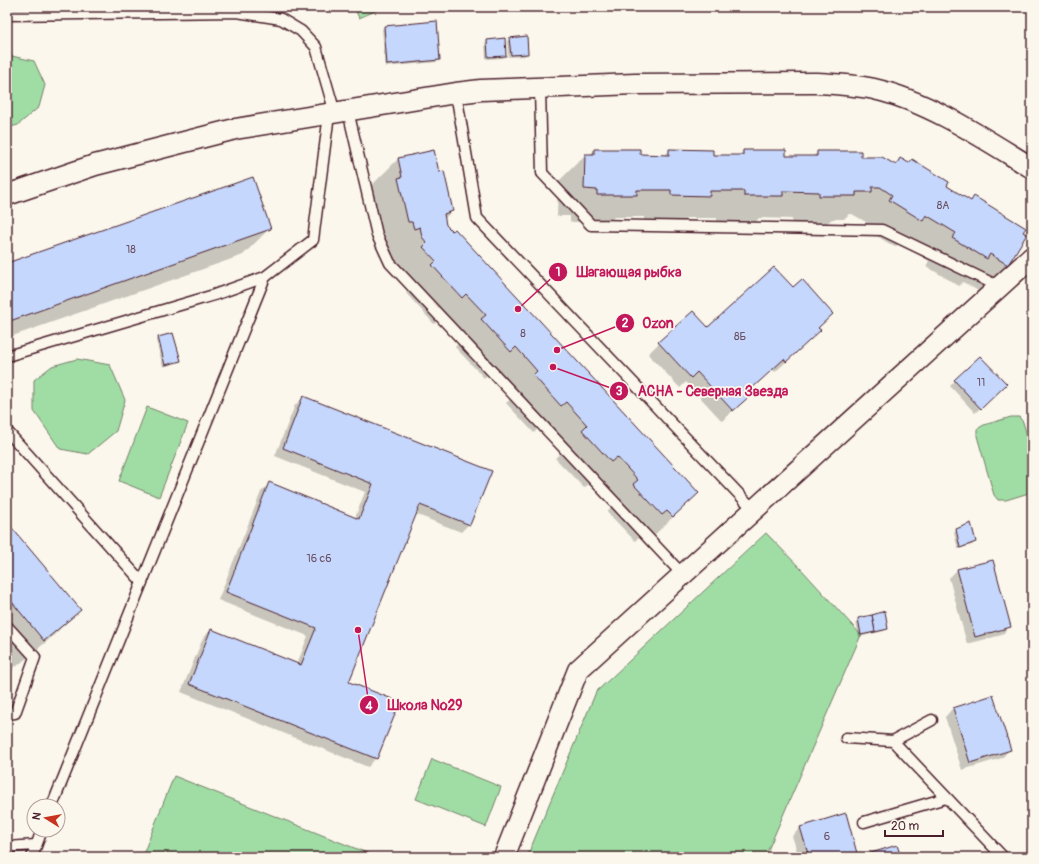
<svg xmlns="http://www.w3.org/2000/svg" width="1039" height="864" font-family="Pangolin,sans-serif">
<rect width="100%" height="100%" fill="#fbf7ec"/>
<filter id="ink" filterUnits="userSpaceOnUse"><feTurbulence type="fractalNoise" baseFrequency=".025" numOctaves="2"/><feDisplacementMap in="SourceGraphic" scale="8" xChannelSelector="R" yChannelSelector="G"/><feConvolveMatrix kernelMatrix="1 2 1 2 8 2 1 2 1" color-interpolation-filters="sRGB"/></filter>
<g filter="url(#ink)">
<!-- green -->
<g fill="#a0dda5" stroke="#757e68">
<path d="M354,7H380L373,12L359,18Z"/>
<path d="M7,55L34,61L45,85L39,107L18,125L7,128Z"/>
<path d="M77,359L110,365L125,400L116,431L88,454L60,449L34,411V380L52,366Z"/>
<path d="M147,407L188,423L159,497L119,481Z"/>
<path d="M1011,417H1019L1023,422L1032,452V492L1006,500H998L994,495L977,436V429L984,425Z"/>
<path d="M766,533L802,570L861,635L765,857H527L596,692Z"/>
<path d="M7,657L13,665L7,695Z"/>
<path d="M432,759L501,787L486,827L416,799Z"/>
<path d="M174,776L377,857H142Z"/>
</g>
<!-- shadow -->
<g fill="#0003">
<path d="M293,7H320L316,11Z"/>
<path d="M436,22L439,60L437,62L385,67L382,29L384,27Z"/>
<path d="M510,39L527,53L525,56L508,57L507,41Z"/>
<path d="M488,41L505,55L503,58L486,59L485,43Z"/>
<path d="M595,150L639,155L664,156L670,150L712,156H738L743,151L785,157H812L818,152L860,158L895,165L901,159L970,201L974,198L1008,264L980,292L963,282L959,286L926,266L929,261L900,243L895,247L862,227L866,222L852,214H849L844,219H832L827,223H792V219L759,218L755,223H717V218H687L682,222H644V217H614L609,222H570V216H557L558,182L585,155H589Z"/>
<path d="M398,159L438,173L452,211L444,219L445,225L698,493L670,520L645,544L639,537L635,541L607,512L611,507L589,484L584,488L555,458L561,453L538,428L534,433L506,403L511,399L488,374L484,378L455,347L459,343L439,320L434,324L406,293L410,289L395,265L393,254L386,255L371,207L375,203L371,186Z"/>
<path d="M269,229L243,255L7,338V264Z"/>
<path d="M817,328L809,341L775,372L772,369L748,391L740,404L722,421L686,382L680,388L648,354L659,343L708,329Z"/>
<path d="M172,334L180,361L177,363L163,367L156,341L158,338Z"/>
<path d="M980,357L1006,384L975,413L950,386Z"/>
<path d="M304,397L469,524L461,532L415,514L348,682L376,758L368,767L181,692L203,638L211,630L297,664L308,636L218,600L261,492L269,484L355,518L365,492L275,456L295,405Z"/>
<path d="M7,523L79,610L52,637L16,667L7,656Z"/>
<path d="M956,530L975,542L972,545L958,549L954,533Z"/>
<path d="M992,561L1010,626L1002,635L967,644L949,578L957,570Z"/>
<path d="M858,619L887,629L884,631L859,637L856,622Z"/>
<path d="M953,708L1010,749L1002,758L962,770L945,717Z"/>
<path d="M800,828L857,857H799L792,836Z"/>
</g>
<!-- building -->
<g fill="#c5d7fd" stroke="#4a1f2b">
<path d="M437,21L440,60L387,65L384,26Z"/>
<path d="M527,36L528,54L511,55L509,38Z"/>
<path d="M505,38L506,56L488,57L487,40Z"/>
<path d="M594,149H640V154L669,155V149L713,150V155H743V150H786V156H817V151H861V157H882L896,165L900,158L909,163L912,159L949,182L947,186L971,201L974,196L1026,228L1023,232L1027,234L1008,265L990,254L987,259L952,238L956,233L926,215L923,221L889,200L892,195L880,187H872V192H856V196H819V192L783,191V196H744V191H710V196L671,195V190H637V195H597V190L584,189L585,154H594Z"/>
<path d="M434,150L439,172L444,171L453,211L444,214L446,225L452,231L455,229L699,493L673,517L667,511L662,515L633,484L638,480L617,457L611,462L582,430L587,425L566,402L561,406L533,375L537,371L516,347L511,352L481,319L486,315L466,294L462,298L432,265L436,261L423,247L427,243L422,237L420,227L414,229L412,222H408L398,178L402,177L398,158Z"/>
<path d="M253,177L271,229L7,322V263Z"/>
<path d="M774,267L793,287L802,279L833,314L818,328L821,330L786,362L784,359L749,391L752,394L733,411L697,372L691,378L658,342L693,311L708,327Z"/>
<path d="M173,333L181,361L165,365L158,337Z"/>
<path d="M980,356L1007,384L981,409L954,380Z"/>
<path d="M303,396L492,471L470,525L420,505L349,682L400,702L377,759L189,684L211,629L301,665L316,628L226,592L269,482L359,519L373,484L283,448Z"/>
<path d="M7,522L81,610L44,641L7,596Z"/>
<path d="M971,523L976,542L960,548L956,529Z"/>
<path d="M993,560L1011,627L975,637L957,569Z"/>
<path d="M885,611L888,629L875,632L872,615Z"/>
<path d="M872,615L875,632L861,635L858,618Z"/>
<path d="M993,695L1011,750L970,763L953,708Z"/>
<path d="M846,813L858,857L897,845L901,857H809L800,827Z"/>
</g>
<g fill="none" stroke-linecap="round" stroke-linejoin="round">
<defs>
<g id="lane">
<path d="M7,15L237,12L281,19L301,31L316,47L335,113"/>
<path d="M540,88L542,173L591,225L882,230L1000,287"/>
<path d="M456,93L477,218L754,510"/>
<path d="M348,111L377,235L390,263L683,575"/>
<path d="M7,356L214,295L265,277L313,240L329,114"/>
<path d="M7,431L142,582"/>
<path d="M7,626L35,657L15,713L7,714"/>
<path d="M846,738L893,741L1003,857"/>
<path d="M893,741L932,720"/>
<path d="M52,806L265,277"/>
<path d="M864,822L946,798"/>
<path d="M7,847L36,845"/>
<path d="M32,857L42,830"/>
</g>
<g id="street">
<path d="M7,195L95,165L235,129L456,93L481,90L635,84L816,83C835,84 855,85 874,89C930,102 983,138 1032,168"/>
<path d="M504,857L578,670L1032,257"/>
</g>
</defs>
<!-- lane casing -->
<use href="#lane" stroke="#4a1f2b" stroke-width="13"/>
<!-- street casing -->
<use href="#street" stroke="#4a1f2b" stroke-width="23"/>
<!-- lane -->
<use href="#lane" stroke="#fbf7ec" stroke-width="10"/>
<!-- street -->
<use href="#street" stroke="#fbf7ec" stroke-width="20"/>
</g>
</g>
<g text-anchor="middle" stroke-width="3.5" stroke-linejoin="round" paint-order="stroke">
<!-- number labels -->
<g font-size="11" fill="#694d60">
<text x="943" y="209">8А</text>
<text x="131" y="253">18</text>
<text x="523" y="337">8</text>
<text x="740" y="340">8Б</text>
<text x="981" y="386">11</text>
<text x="319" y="562">16 с6</text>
<text x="827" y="840">6</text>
</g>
</g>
<!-- callouts -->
<path fill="none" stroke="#c2185b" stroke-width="1.5" d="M518 309L558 272M557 350L625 323M553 367L619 391M358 630L369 705"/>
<g fill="#c2185b" stroke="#fbf7ec" stroke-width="1.5">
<circle cx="518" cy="309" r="4"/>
<circle cx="557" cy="350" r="4"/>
<circle cx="553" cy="367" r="4"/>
<circle cx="358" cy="630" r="4"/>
<circle cx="558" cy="272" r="10"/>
<circle cx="625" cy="323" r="10"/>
<circle cx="619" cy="391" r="10"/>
<circle cx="369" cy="705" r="10"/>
</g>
<g font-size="12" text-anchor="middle" font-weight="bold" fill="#fff">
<text x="558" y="276">1</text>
<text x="625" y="327">2</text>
<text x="619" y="395">3</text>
<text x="369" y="710">4</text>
</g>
<g font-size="14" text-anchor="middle" font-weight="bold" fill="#c2185b" stroke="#fbf7ec" stroke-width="3.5" stroke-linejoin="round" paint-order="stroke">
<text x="629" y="277">Шагающая рыбка</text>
<text x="658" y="328">Ozon</text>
<text x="713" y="396">АСНА - Северная Звезда</text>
<text x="425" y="710">Школа №29</text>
</g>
<!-- margin -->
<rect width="1039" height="864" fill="none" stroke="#fbf7ec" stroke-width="24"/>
<rect x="12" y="12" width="1015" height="840" fill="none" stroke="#4a1f2b" stroke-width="1.5" filter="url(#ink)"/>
<!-- north arrow -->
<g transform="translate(46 818) rotate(281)"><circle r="19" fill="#fbf7ec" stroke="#b4a19f"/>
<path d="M0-3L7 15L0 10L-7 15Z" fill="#c8321e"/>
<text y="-6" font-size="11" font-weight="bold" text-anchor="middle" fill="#4a1f2b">N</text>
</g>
<!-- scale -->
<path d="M885 830v6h58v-6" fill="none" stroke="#4a1f2b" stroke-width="2"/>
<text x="891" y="830" font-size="12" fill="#4a1f2b" stroke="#fbf7ec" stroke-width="3" paint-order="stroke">20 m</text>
</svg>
